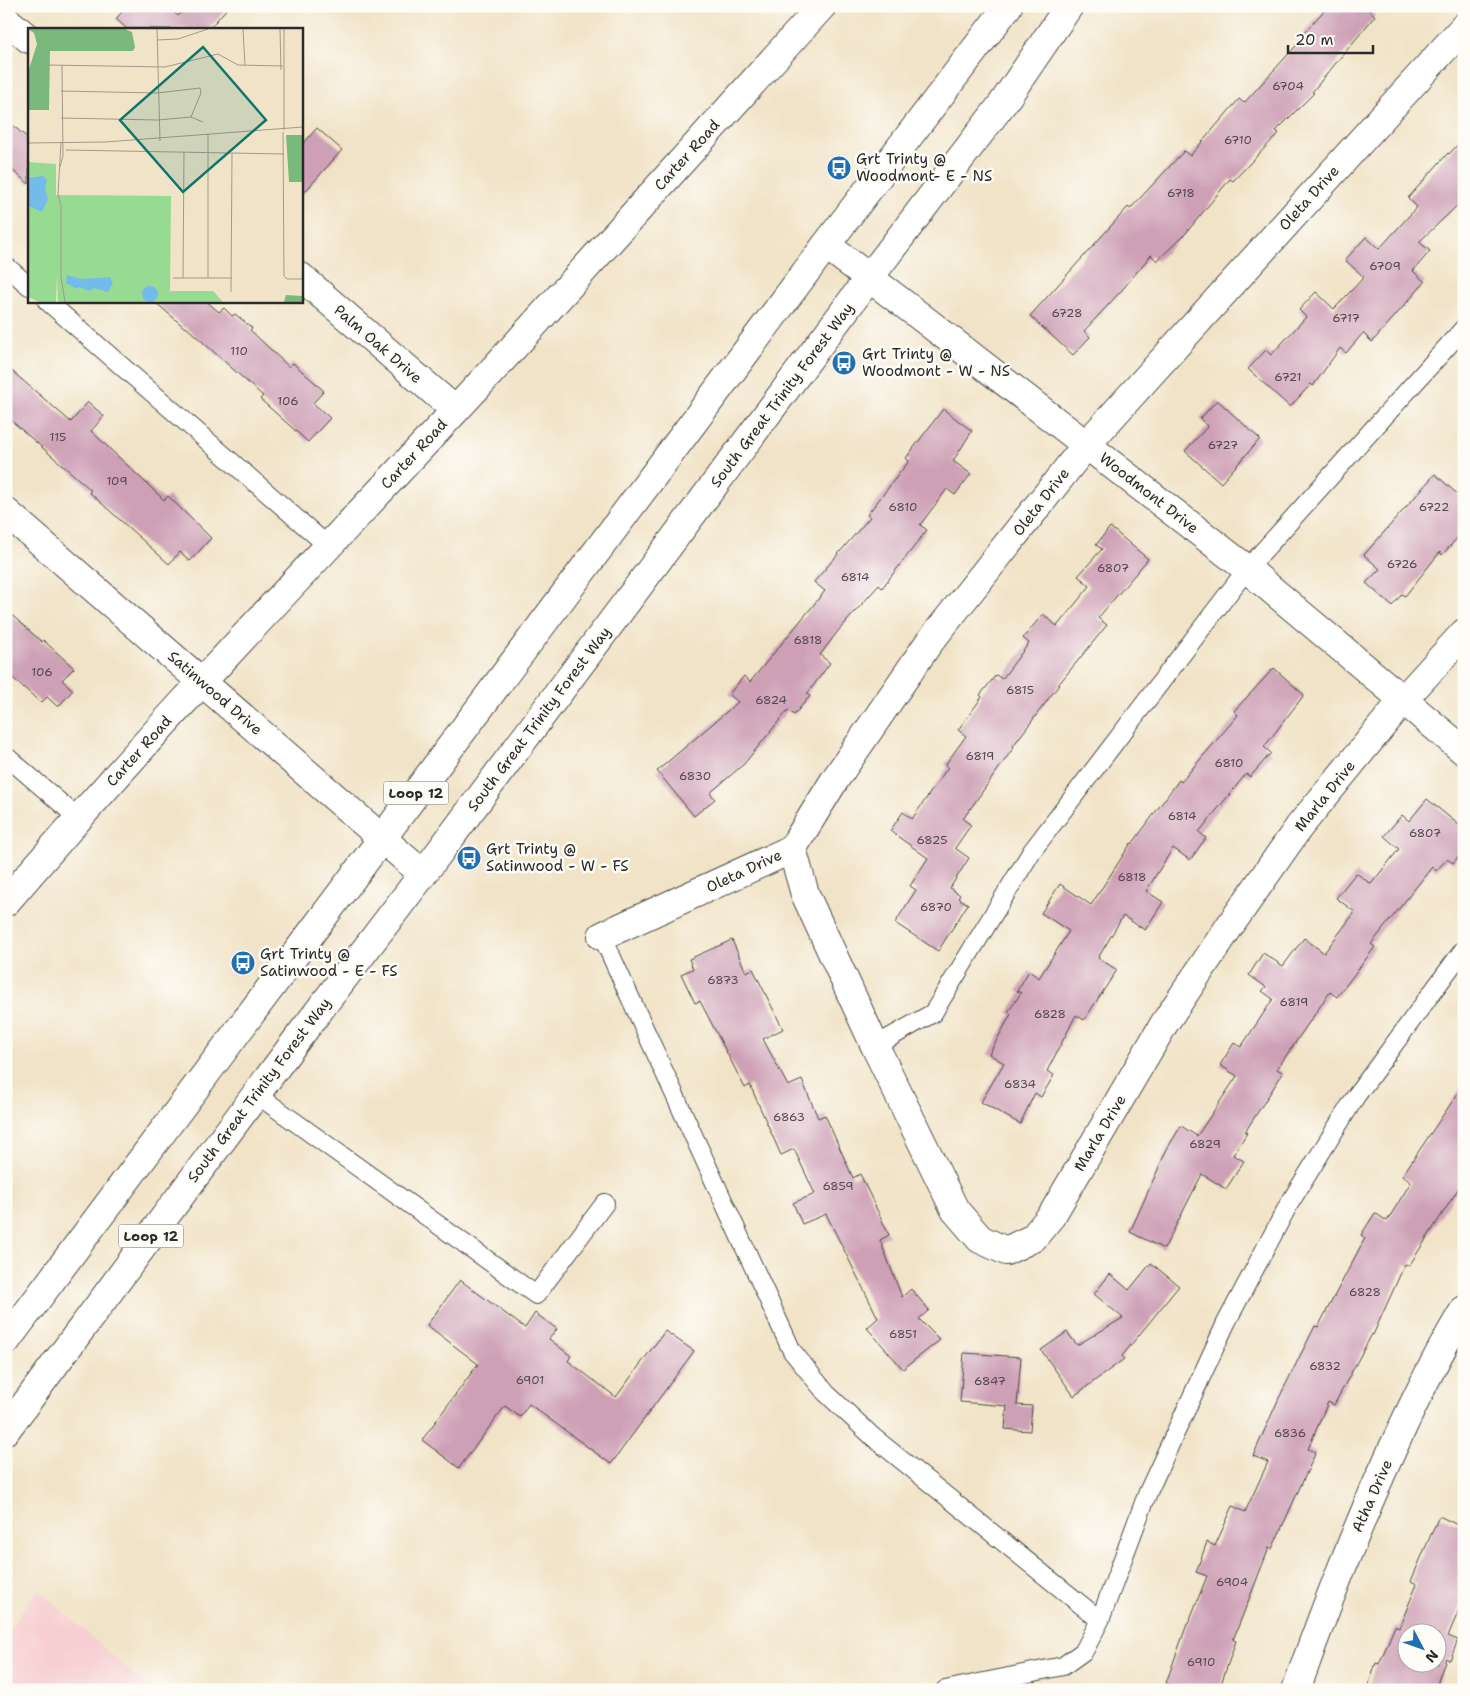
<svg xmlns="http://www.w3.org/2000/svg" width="1470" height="1696" font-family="'Shantell Sans',sans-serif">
<rect width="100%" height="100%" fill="#fdfcf7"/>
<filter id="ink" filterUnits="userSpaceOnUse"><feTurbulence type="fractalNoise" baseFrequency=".02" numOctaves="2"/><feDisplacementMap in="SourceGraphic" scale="10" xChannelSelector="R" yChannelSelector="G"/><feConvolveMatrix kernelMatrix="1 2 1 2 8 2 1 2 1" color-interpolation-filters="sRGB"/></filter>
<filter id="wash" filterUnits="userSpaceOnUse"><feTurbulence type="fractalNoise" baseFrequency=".0096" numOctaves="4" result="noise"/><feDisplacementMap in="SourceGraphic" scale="20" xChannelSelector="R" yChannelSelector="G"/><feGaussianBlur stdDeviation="1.12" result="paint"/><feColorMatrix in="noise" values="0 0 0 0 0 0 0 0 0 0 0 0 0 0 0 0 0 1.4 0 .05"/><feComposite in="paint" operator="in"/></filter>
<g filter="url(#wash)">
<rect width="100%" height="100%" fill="#f1e3c7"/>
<!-- built -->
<path fill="#f7cfd2" d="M38,1589L151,1690H6V1633Z"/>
<g id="blocks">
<!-- building -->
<g fill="#cea0b6" fill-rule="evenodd">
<path d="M127,6H167L178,16L186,6H229L209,29H127L116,19Z"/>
<path d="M1328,6H1365L1375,16L1312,92L1314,93L1276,131L1279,133L1233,181L1230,179L1186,233L1157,261L1151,255L1122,290L1084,331L1090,337L1073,355L1030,316L1128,207L1130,209L1184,151L1190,156L1239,99L1244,103L1305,36L1303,34Z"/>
<path d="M6,120L29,139V184L6,165Z"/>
<path d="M317,128L342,150L301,196V146Z"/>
<path d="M1464,138V199L1419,242L1430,251L1413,271L1425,282L1372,342L1363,333L1346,353L1340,348L1313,386L1311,384L1290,407L1248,369L1266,350L1271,355L1306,317L1299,310L1316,292L1334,309L1364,277L1345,260L1366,237L1379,249L1417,207L1408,198L1448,153L1449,154Z"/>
<path d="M154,301H206L219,312L224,308L232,316L235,314L252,328L250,330L289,367L293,363L324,391L313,403L330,418L308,442L260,399L263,396L186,327L185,328Z"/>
<path d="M6,366L71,422L88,402L104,416L91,431L164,500L168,496L211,538L190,561L180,552L169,564L89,492L91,490L6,416Z"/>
<path d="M1217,400L1260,439L1221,483L1185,451L1208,426L1200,419Z"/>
<path d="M943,409L972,431L953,461L971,474L955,495L947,489L920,525L927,530L882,588L879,585L838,631L820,655L830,663L807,694L810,696L794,715L788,710L744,764L710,793L715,799L694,816L657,771L738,702L729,694L744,676L750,682L825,591L814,582L870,517L867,515L909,461L906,458Z"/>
<path d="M1435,474L1464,500V521L1456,531L1460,535L1442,555L1440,552L1405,596L1402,594L1392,606L1366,583L1380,569L1364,555Z"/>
<path d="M1110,527L1148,559L1098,618L1107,625L1058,685H1059L1013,746L1014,747L963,819L971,825L955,848L969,858L950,888L960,895L958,898L968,904L938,951L895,923L916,890L910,886L928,858L890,831L903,812L912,819L948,767L945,765L966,736L958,730L982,697L980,695L996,675L1002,679L1029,643L1023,638L1043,614L1057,626L1090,586L1078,576L1102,549L1096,545Z"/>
<path d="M6,610L42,642L43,640L74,668L62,680L73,690L58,707L47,697L41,703L6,672Z"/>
<path d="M1274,668L1304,695L1264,747L1271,753L1250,777L1246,774L1199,832L1206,838L1190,860L1173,848L1146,891L1163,902L1145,930L1123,916L1098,958L1117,970L1084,1020L1076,1015L1047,1071L1054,1075L1041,1097L1035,1093L1020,1124L981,1102L1004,1063L989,1054L1011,1014L1008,1012L1021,993L1017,991L1029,971L1039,978L1069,931L1041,913L1060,884L1091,905L1131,843L1132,844L1179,780L1181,782L1238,715L1234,711Z"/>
<path d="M1427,799L1464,829V850L1453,863L1447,859L1436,871L1432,867L1371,944L1375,947L1337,997L1330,992L1277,1069L1283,1073L1245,1132L1247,1133L1233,1155L1244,1161L1226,1189L1202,1174L1164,1249L1130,1232L1167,1149L1181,1126L1197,1136L1237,1076L1220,1065L1234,1043L1241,1047L1273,999L1262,991L1266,987L1249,975L1263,953L1283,966L1304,938L1324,953L1355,912L1336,898L1356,873L1371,884L1399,849L1384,836L1402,815L1409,821Z"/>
<path d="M732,940L746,972L753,969L783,1029L763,1039L788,1086L802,1080L818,1118L825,1115L853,1178L860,1174L889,1235L880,1240L902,1297L911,1289L929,1310L919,1319L940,1340L903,1369L867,1328L878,1318L826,1214L802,1224L793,1203L815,1194L794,1149L781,1155L750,1085L745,1088L700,1001L695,1003L681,974L693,969L689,959Z"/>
<path d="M1464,1084V1180L1409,1266L1405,1264L1373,1335L1372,1334L1334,1405L1328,1402L1308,1449L1316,1452L1272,1549L1269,1548L1233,1640L1236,1641L1219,1690H1187L1166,1683L1187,1624H1188L1207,1576L1196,1572L1207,1542L1215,1546L1233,1506L1245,1512L1268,1462L1253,1456L1279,1398L1315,1326L1318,1327L1365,1238L1361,1235L1375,1213L1387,1221L1411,1182L1402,1176Z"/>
<path d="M1151,1263L1179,1286L1122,1356L1124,1359L1074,1396L1041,1350L1067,1332L1077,1345L1123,1318L1094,1294L1110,1274L1129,1290Z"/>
<path d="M460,1280L525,1328L535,1313L557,1329L549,1339L571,1356L568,1361L616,1397L665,1331L694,1351L611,1464L529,1404L520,1417L505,1406L459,1468L422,1440L478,1364L427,1325Z"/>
<path d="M964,1353L1021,1357L1017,1405L1032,1406L1030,1431L1005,1429L1007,1406L960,1402Z"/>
<path d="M1439,1516L1464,1528V1598L1448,1636L1458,1640L1450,1660L1446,1658L1435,1690H1367L1376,1663L1379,1664L1395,1626L1399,1628L1417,1584L1411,1581ZM1408,1634H1438V1664H1408Z"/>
</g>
</g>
</g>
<g filter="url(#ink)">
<use href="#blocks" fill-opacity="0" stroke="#494742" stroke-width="1"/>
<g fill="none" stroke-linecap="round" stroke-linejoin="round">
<defs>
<g id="service">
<path d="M6,266L29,286"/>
<path d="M47,301L328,546"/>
<path d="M6,756L78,818"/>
<path d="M602,936L792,1351L826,1393L873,1437L1100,1620"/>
<path d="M875,1046L933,1013L1032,851L1247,569L1464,328"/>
<path d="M256,1094L536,1295L605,1203"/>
<path d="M945,1690L1063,1666L1084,1651L1100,1620L1148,1492L1226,1323L1289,1204L1356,1096L1464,949"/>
</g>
<g id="minor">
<path d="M6,20L29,39"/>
<path d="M826,245L917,314L1247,569L1464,751"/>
<path d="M301,277L455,410"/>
<path d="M6,512L423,874"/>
<path d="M792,849L805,894L875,1046L955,1210L980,1239L1006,1251L1033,1238L1052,1215L1164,1024L1229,927L1299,827L1404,699L1464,633"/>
<path d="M6,902C150,733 303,574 454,412C578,278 699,141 822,6"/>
<path d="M602,936L792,849L834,781L928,644L1087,444L1464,27"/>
<path d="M1296,1690C1328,1599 1364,1509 1405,1422C1423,1384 1442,1346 1464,1310"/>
</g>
<g id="primary">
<path d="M6,1341L826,245L1008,6"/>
<path d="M6,1430L295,1042L423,874L869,278L1003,103L1069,6"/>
</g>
</defs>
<!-- service casing -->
<use href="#service" stroke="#494742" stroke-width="20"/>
<!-- minor casing -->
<use href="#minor" stroke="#494742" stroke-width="30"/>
<!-- primary casing -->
<use href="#primary" stroke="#494742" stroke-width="30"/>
<!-- service -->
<use href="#service" stroke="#fff" stroke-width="18"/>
<!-- minor -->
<use href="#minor" stroke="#fff" stroke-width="28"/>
<!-- primary -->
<use href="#primary" stroke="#fff" stroke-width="28"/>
</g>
</g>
<!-- icons -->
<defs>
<symbol id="bus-disc" viewBox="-11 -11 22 22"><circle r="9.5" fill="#1f6fb2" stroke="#fdfcf7"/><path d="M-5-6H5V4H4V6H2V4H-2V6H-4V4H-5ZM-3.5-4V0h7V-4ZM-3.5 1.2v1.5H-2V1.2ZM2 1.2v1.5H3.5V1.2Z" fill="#fff"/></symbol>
</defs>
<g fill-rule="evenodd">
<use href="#bus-disc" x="825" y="154" width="28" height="28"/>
<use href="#bus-disc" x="830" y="349" width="28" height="28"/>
<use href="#bus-disc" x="455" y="844" width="28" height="28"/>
<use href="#bus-disc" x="229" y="949" width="28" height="28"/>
</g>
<g text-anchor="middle" stroke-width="5" stroke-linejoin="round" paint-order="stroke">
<!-- number labels -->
<g font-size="12" fill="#54484e">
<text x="1288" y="90">6704</text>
<text x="1238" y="144">6710</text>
<text x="1181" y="197">6718</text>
<text x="1385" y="270">6709</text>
<text x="1067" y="317">6728</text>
<text x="1346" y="322">6717</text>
<text x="239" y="355">110</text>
<text x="1288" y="381">6721</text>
<text x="288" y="405">106</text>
<text x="58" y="441">115</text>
<text x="1223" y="449">6727</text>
<text x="117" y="485">109</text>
<text x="903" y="511">6810</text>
<text x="1434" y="511">6722</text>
<text x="1402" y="568">6726</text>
<text x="1113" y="572">6807</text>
<text x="855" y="581">6814</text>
<text x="808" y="644">6818</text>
<text x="42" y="676">106</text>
<text x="1020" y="694">6815</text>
<text x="771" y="704">6824</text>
<text x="980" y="760">6819</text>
<text x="1229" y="767">6810</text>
<text x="695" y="780">6830</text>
<text x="1182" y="820">6814</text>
<text x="1425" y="837">6807</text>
<text x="932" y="844">6825</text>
<text x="1132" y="881">6818</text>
<text x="936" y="911">6870</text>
<text x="723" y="984">6873</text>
<text x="1294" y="1006">6819</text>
<text x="1050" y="1018">6828</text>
<text x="1020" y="1088">6834</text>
<text x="789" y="1121">6863</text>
<text x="1205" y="1148">6829</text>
<text x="838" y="1190">6859</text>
<text x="1365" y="1296">6828</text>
<text x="903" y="1338">6851</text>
<text x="1325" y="1370">6832</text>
<text x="530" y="1384">6901</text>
<text x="990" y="1385">6847</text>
<text x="1290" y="1437">6836</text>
<text x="1232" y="1586">6904</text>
<text x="1201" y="1666">6910</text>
</g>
<!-- shield labels -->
<g fill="#fdfcf7" stroke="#6a6a68" stroke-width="1">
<rect x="383.5" y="781.5" width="65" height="23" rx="4"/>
<rect x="118.5" y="1224.5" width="65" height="23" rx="4"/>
</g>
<g font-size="14" font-weight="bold" fill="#2b2b2b">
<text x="416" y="798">Loop 12</text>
<text x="151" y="1241">Loop 12</text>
</g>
<!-- street labels -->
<g font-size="15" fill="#2b2b2b" stroke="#fdfcf7">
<text transform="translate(687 155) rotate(-48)" y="5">Carter Road</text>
<text transform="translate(1309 198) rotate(-48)" y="5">Oleta Drive</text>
<text transform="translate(378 344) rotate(41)" y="5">Palm Oak Drive</text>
<text transform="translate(782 395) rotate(-53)" y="5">South Great Trinity Forest Way</text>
<text transform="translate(414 454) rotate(-47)" y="5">Carter Road</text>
<text transform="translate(1149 493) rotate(38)" y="5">Woodmont Drive</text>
<text transform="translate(1041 502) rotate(-52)" y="5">Oleta Drive</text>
<text transform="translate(215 693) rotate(41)" y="5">Satinwood Drive</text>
<text transform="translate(539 719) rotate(-53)" y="5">South Great Trinity Forest Way</text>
<text transform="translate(139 751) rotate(-48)" y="5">Carter Road</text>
<text transform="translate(1325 796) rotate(-51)" y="5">Marla Drive</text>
<text transform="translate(744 871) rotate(-25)" y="5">Oleta Drive</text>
<text transform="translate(259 1090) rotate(-53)" y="5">South Great Trinity Forest Way</text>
<text transform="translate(1100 1133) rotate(-59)" y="5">Marla Drive</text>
<text transform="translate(1372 1496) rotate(-66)" y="5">Atha Drive</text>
</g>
<!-- poi labels -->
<g font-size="15" fill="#2b2b2b" stroke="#fdfcf7" text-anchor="start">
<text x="856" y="164">Grt Trinty @<tspan x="856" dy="17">Woodmont- E - NS</tspan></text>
<text x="862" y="359">Grt Trinty @<tspan x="862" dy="17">Woodmont - W - NS</tspan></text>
<text x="486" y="854">Grt Trinty @<tspan x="486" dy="17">Satinwood - W - FS</tspan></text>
<text x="260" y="959">Grt Trinty @<tspan x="260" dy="17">Satinwood - E - FS</tspan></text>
</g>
</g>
<!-- overview -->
<g transform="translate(28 28)">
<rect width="275" height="275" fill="#f1e3c7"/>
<path d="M0,134L28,136V167L143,168L142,263H185L195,274H30L29,248L28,274H11L0,269Z" fill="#97da92"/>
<path d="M0,1H97L104,4L107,19L105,23H22L21,82H0V44L9,16L6,5ZM258,107H275V154H261ZM258,267L275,268V274H256Z" fill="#79ba7c"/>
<path d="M15,148L19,152L17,161L20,171L14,184L1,178L0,150ZM39,247L53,251L82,249L85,255L80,264L66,260L62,263L51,259L49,261L38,255ZM114 266a8 8 0 1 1 16 0a8 8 0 1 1-16 0Z" fill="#73bbeb"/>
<path fill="none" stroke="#a29989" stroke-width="1" d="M129,1L132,113M215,1L217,37M252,1L253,42M129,12L150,11L180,1M20,37L137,39L190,26L210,37L255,38M33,63L129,65L172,60L173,65L163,89M33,90L130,92L163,89L175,94M256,102V1M255,104L256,248L259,251H275M180,106V250M0,115L77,114L275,99M33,115L30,166L33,178V249L37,274M38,122L256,126M32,139L35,128L34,37M145,250H204M155,250L156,124M203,264L204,125"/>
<path fill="#0f766e" fill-opacity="0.15" stroke="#0f766e" stroke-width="2.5" d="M175,19L238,92L155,164L92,92Z"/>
<rect width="275" height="275" fill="none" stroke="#2b2b2b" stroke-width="2.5"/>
</g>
<!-- margin -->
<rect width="1470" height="1696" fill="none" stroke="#fdfcf7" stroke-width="25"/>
<!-- north arrow -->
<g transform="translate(1422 1648) rotate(131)"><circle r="24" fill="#fdfcf7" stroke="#a9a8a5"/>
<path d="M0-4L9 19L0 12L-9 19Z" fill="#1f6fb2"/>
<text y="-8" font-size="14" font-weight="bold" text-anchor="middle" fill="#2b2b2b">N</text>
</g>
<!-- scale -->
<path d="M1288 45v8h85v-8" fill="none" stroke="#2b2b2b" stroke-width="2.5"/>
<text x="1295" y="45" font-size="15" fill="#2b2b2b" stroke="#fdfcf7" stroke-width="4" paint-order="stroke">20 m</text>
</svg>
